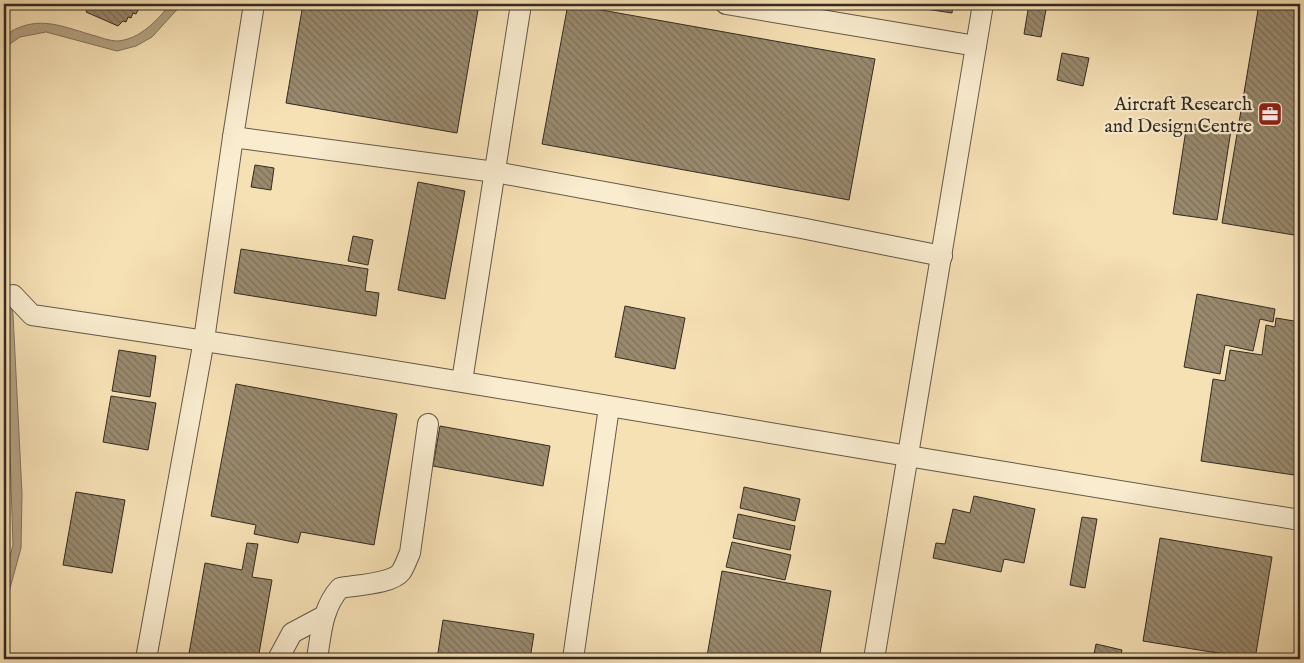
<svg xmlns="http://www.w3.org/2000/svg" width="1304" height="663" font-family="'IM FELL English',serif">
<defs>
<pattern id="building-back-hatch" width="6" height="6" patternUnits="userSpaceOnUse" patternTransform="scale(1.25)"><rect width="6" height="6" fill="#998a6e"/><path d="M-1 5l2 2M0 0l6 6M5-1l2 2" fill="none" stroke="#7e715a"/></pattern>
</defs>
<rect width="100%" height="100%" fill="#f6e1b5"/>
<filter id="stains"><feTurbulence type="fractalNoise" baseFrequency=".004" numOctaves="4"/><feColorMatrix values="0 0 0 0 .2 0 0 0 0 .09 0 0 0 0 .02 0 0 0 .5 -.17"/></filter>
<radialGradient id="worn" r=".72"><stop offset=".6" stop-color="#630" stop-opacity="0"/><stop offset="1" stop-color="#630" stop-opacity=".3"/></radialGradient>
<!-- water -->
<g fill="#b4a383" stroke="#81735c">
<path d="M170,4H182L152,37L136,46L117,51L46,32L20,37L4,48V36C35,14 58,25 92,35C100,37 109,41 118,41C140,39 158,20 170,4Z"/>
<path d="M4,266L13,314L22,494L21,548L4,610V580L13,545Z"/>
</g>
<!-- building -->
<g fill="url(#building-back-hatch)" stroke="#342b22">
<path d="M90,4H141L136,14L133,13L131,18L128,17L126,22L123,21L118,26L86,12Z"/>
<path d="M303,4H479L457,133L286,103Z"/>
<path d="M568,4L875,59L849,200L542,144Z"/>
<path d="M893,4H953L952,13Z"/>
<path d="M1029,4H1047L1041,37L1024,34Z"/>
<path d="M1259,4H1300V236L1222,223Z"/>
<path d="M1062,53L1089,58L1083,86L1057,80Z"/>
<path d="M1187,123L1231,130L1217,220L1173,214Z"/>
<path d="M255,165L274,168L271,190L251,187Z"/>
<path d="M418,182L465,191L445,299L398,290Z"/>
<path d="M353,236L373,240L368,265L348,261Z"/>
<path d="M241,249L368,269L365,291L379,293L376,316L234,293Z"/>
<path d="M1197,294L1275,309L1273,322L1260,319L1253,351L1225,345L1220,374L1184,367Z"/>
<path d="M625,306L685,318L675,369L615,357Z"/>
<path d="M1276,318L1300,322V432L1294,475L1201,461L1213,379L1225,381L1230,350L1262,355L1266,325L1275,327Z"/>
<path d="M119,350L156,356L150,397L112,391Z"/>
<path d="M236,384L397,414L374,545L301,532L298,543L254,534L256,525L211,516Z"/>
<path d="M111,396L156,403L148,450L103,442Z"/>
<path d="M440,426L550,446L543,486L433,466Z"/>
<path d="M744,487L800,499L795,521L740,508Z"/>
<path d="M76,492L125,500L112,573L63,565Z"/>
<path d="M974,496L1035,509L1024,563L1004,559L1001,572L933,558L936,543L945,544L953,509L970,513Z"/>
<path d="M738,514L795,526L790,550L733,538Z"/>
<path d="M1082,517L1097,519L1085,588L1070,585Z"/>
<path d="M1160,538L1272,557L1255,659L1143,641Z"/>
<path d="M732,542L791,555L785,580L726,567Z"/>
<path d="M247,543L258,544L252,577L272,580L258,659H188L205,563L242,570Z"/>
<path d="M722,571L831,591L819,659H723L707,656Z"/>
<path d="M443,620L534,634L530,659H437Z"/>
<path d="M1096,644L1122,650L1120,659H1093Z"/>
</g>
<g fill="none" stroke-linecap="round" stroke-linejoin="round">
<defs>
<g id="minor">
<path d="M726,4L976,46"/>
<path d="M233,137L254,4"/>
<path d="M13,295L32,315C456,377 877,453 1300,520"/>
<path d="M462,381L521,4"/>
<path d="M146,659L204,340L233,137L495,172L801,228L942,256"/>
<path d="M278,659L292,633L324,616"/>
<path d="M317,659C321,634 322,608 340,588C355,585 392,584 401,572C405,566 407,559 410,553L428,424"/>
<path d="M573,659L609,407"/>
<path d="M874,659L983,4"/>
</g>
</defs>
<!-- minor casing -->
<use href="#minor" stroke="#645847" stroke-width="22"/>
<!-- minor -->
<use href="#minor" stroke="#f9eccf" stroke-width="20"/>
</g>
<!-- icons -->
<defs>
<symbol id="office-square" viewBox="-11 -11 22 22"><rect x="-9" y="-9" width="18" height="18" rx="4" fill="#8f2418" stroke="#f9eccf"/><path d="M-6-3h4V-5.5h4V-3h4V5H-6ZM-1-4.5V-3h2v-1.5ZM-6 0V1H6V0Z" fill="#fff"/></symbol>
</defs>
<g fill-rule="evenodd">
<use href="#office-square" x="1256" y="100" width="28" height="28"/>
</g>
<g text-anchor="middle" stroke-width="4.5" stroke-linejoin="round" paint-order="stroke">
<!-- poi labels -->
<g font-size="19" fill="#342b22" stroke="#f9eccf" text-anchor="end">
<text x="1252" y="110">Aircraft Research<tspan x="1252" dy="22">and Design Centre</tspan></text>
</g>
</g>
<!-- margin -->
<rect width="1304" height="663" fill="none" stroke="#f6e1b5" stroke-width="20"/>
<rect x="5" y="5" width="1294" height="653" fill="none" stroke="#342b22" stroke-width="2.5"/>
<rect x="10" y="10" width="1284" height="643" fill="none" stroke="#342b22"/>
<rect width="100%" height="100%" filter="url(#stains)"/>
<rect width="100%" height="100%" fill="url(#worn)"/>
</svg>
